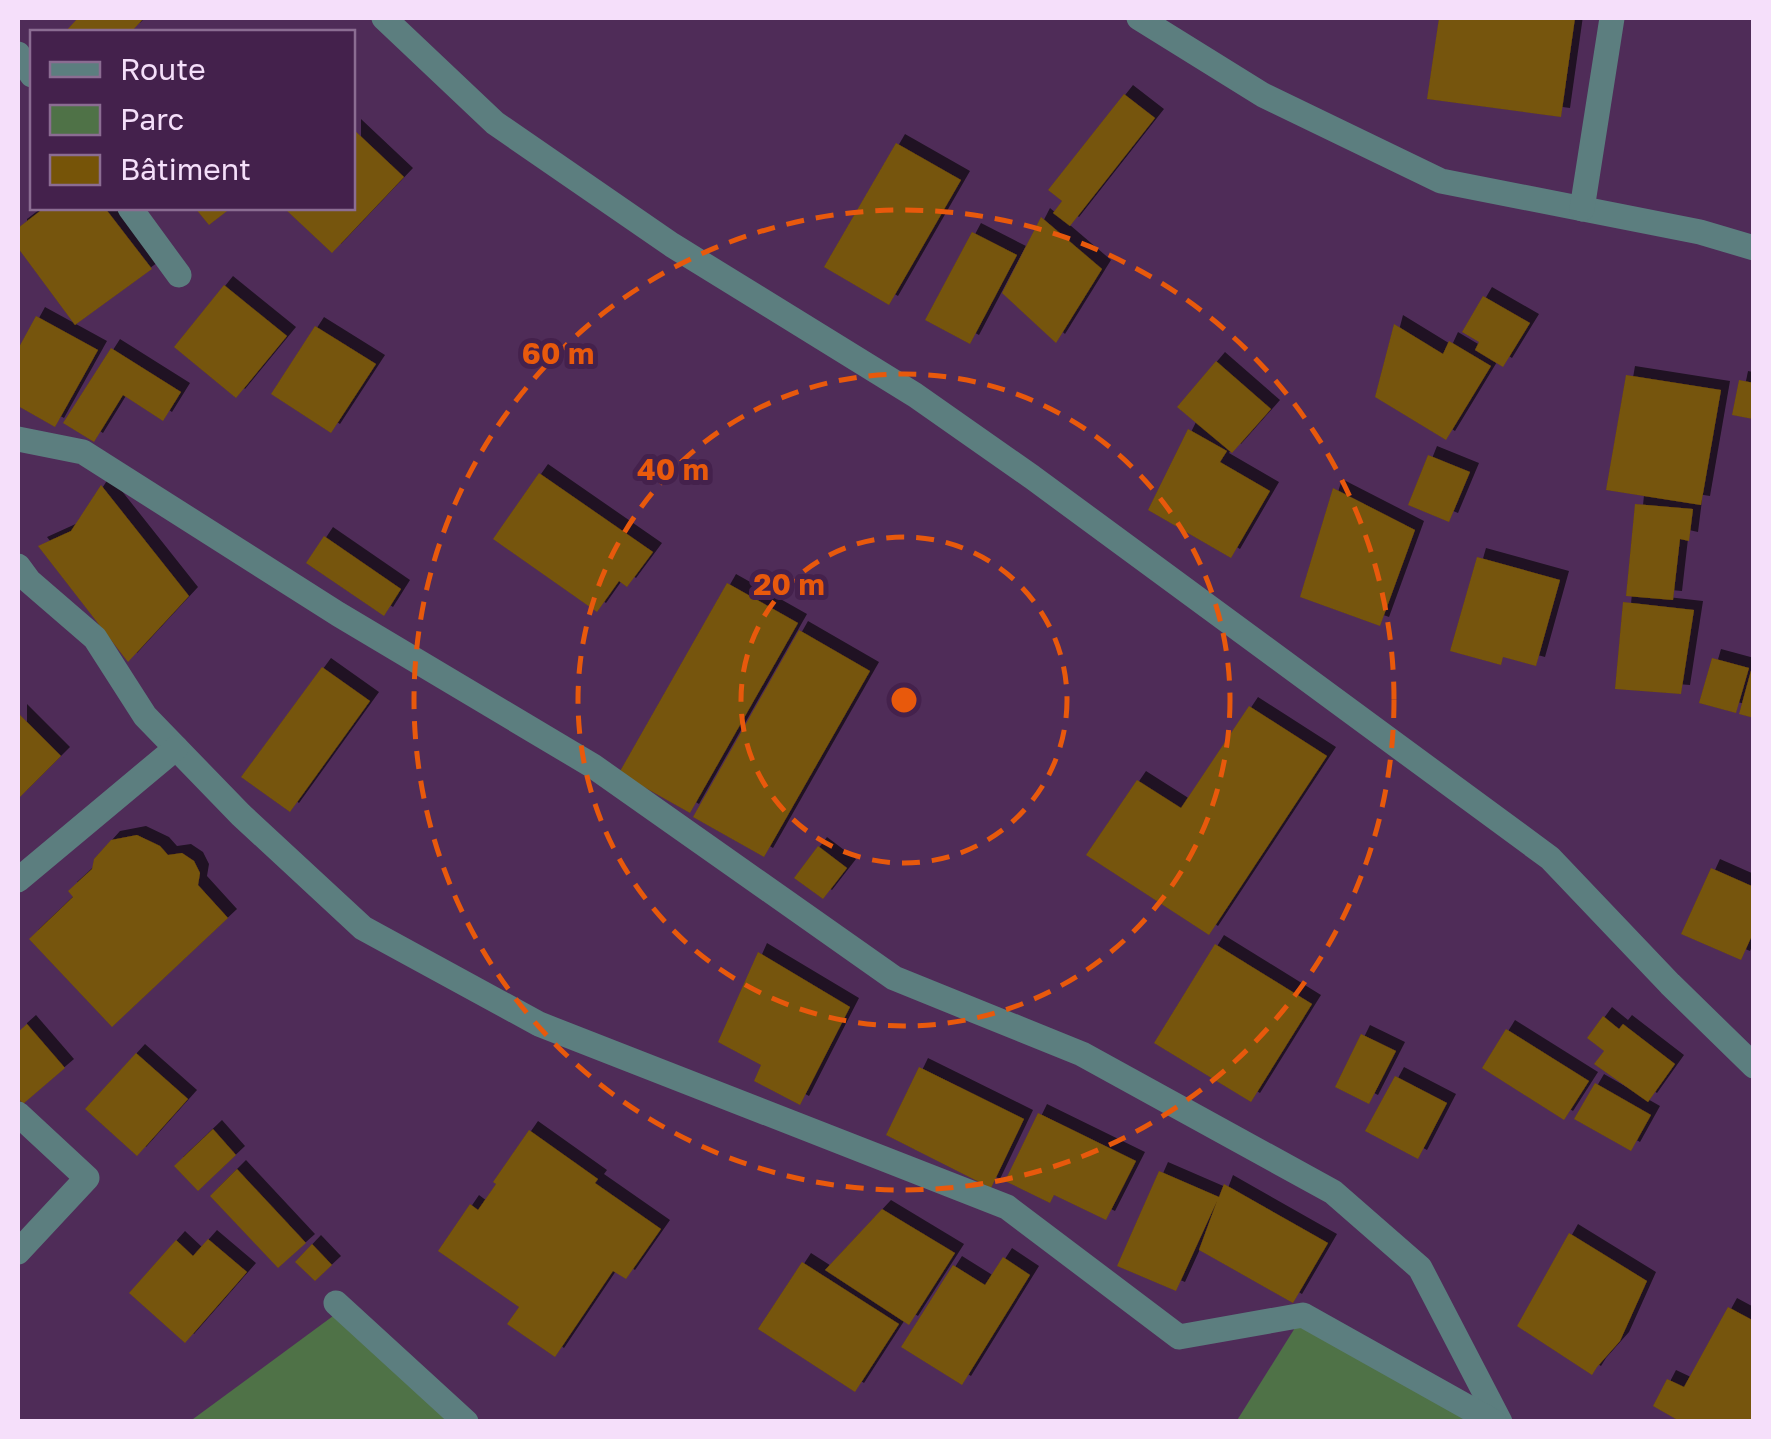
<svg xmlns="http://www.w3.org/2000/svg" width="1771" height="1439" font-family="'Golos Text',sans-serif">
<defs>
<filter id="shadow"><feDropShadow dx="9" dy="-9" stdDeviation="0" flood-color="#0009"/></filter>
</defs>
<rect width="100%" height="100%" fill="#4f2c58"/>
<!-- green -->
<g fill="#4f7247">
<path d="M348,1305L473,1422H189Z"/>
<path d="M1303,1315L1501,1422H1236Z"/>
</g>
<!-- building -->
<g fill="#765408" filter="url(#shadow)">
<path d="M78,18H144L131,32H65Z"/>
<path d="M1439,18H1575L1561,117L1427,99Z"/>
<path d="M1124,94L1155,118L1070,226L1053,213L1062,201L1048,190Z"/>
<path d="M352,128L404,177L332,253L284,208H352Z"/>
<path d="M896,143L961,180L889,305L824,267Z"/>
<path d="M44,208H105L152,269L75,325L18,248V228Z"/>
<path d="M195,208H231L209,225Z"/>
<path d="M1041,217L1102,269L1056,343L1002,293Z"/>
<path d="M972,232L1017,255L970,344L925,320Z"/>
<path d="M224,285L287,336L236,398L174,347Z"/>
<path d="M1483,296L1530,323L1503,367L1475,350L1479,342L1462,332Z"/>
<path d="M36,316L98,350L55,427L18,406V349Z"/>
<path d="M1394,324L1443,354L1449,341L1491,366L1446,440L1375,397Z"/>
<path d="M315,326L376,364L331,433L271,394Z"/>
<path d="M111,348L181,392L163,421L123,395L94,442L63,423Z"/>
<path d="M1216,361L1271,409L1232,453L1177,407Z"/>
<path d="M1626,375L1721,390L1701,505L1606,490Z"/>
<path d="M1739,380L1754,383L1753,419L1732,415Z"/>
<path d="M1188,429L1227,451L1220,462L1270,491L1231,558L1148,510Z"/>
<path d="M1428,455L1470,472L1449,522L1408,505Z"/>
<path d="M539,473L653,552L627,587L619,581L597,612L493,539Z"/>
<path d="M101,485L189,596L128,662L38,546L71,531Z"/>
<path d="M1333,488L1415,530L1380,626L1300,597Z"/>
<path d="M1635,504L1693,509L1689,541L1680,539L1673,600L1626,596Z"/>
<path d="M324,536L401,589L384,616L306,563Z"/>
<path d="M1477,557L1560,580L1536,666L1503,657L1501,665L1450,651Z"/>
<path d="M727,583L798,623L690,813L619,773Z"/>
<path d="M1623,602L1694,610L1681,694L1615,689Z"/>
<path d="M799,630L870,671L764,857L693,817Z"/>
<path d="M1712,658L1749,668L1736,713L1699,703Z"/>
<path d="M322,667L370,701L290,812L241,777Z"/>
<path d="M1752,667H1754V718L1739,714Z"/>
<path d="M1249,706L1327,756L1209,935L1086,855L1137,780L1181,808Z"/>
<path d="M18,713L61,756L18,799Z"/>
<path d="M137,835L160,846L168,855L182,853L194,861L200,873L198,885L228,918L112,1027L29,939L73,897L68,891L92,869L94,859L111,840Z"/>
<path d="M818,846L847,868L823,899L794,878Z"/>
<path d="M1711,868L1754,887V931L1741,960L1681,934Z"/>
<path d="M1215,944L1312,1004L1251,1102L1154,1043Z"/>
<path d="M758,952L850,1007L800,1105L754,1081L761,1065L718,1042Z"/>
<path d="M1603,1016L1619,1029L1623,1024L1675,1064L1648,1102L1594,1064L1604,1051L1587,1038Z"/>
<path d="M27,1024L65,1068L23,1104L18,1098V1032Z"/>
<path d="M1506,1029L1589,1081L1564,1120L1482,1068Z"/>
<path d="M1361,1034L1396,1051L1369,1104L1335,1087Z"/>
<path d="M136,1053L188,1099L137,1156L85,1109Z"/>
<path d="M919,1067L1024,1119L991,1188L886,1135Z"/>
<path d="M1395,1076L1447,1103L1418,1159L1365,1131Z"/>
<path d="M1595,1083L1651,1115L1631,1151L1574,1119Z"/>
<path d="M1038,1113L1136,1161L1106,1220L1054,1195L1050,1203L1005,1181Z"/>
<path d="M213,1129L236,1155L198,1191L174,1166Z"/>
<path d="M529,1130L598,1179L595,1183L661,1229L626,1279L613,1271L555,1357L507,1324L519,1307L438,1251L470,1204L478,1210L496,1184L493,1182Z"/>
<path d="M237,1169L306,1243L278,1268L210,1196Z"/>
<path d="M1159,1171L1219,1197L1224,1184L1328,1243L1293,1303L1199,1250L1217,1201L1176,1291L1117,1266Z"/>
<path d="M882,1209L955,1253L909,1325L825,1270Z"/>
<path d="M1569,1233L1647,1281L1620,1341L1597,1367L1592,1375L1517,1326Z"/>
<path d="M208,1239L247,1272L185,1343L129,1293L176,1240L193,1256Z"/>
<path d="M312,1244L332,1265L315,1281L295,1262Z"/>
<path d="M1003,1257L1030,1275L962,1385L901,1347L953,1265L985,1285Z"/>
<path d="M802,1262L899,1324L855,1392L758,1329Z"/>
<path d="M1728,1307L1754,1321V1422H1681L1653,1406L1667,1379L1684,1387Z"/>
</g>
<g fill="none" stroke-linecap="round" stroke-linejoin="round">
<!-- minor -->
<g stroke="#5c7e7f" stroke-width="25">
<path d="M384,18L495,123L672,245L915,395L1032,477L1550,858L1670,984L1754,1066"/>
<path d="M1139,18L1263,95L1441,181L1700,232L1754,248"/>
<path d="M18,54L32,75"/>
<path d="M130,208L179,275"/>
<path d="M1582,209L1612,18"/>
<path d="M18,439L83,452L338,614L593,766L894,978L1082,1054L1333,1192L1420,1268L1500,1422"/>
<path d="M18,566L29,581L95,638L145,716L241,815L363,928L539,1024L1007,1207L1179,1337L1303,1315L1494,1422"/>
<path d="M18,880L176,748"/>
<path d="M18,1114L87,1178L18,1252"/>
<path d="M336,1303L466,1422"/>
</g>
</g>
<!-- distance rings -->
<g fill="none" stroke="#e8590c" stroke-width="5" stroke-dasharray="18 12">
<circle cx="904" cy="700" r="163"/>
<circle cx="904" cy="700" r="326"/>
<circle cx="904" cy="700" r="490"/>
</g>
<circle cx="904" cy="700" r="15" fill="#e8590c" stroke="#44214c" stroke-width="5"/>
<g font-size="30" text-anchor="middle" font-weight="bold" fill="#e8590c" stroke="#44214c" stroke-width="10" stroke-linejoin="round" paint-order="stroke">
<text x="558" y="364">60 m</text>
<text x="673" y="480">40 m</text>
<text x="789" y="595">20 m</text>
</g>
<!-- border -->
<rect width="1771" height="1439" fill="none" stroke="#f5dffa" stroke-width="40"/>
<!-- legend -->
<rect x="30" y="30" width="325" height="180" fill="#44214c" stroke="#8b6d92" stroke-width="2.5"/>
<rect x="50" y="62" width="50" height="15" fill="#5c7e7f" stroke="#8b6d92" stroke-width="2.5"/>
<text x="120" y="80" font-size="30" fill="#f5dffa">Route</text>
<rect x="50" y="105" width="50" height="30" fill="#4f7247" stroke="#8b6d92" stroke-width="2.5"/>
<text x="120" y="130" font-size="30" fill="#f5dffa">Parc</text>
<rect x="50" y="155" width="50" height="30" fill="#765408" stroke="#8b6d92" stroke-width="2.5"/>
<text x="120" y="180" font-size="30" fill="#f5dffa">Bâtiment</text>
</svg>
